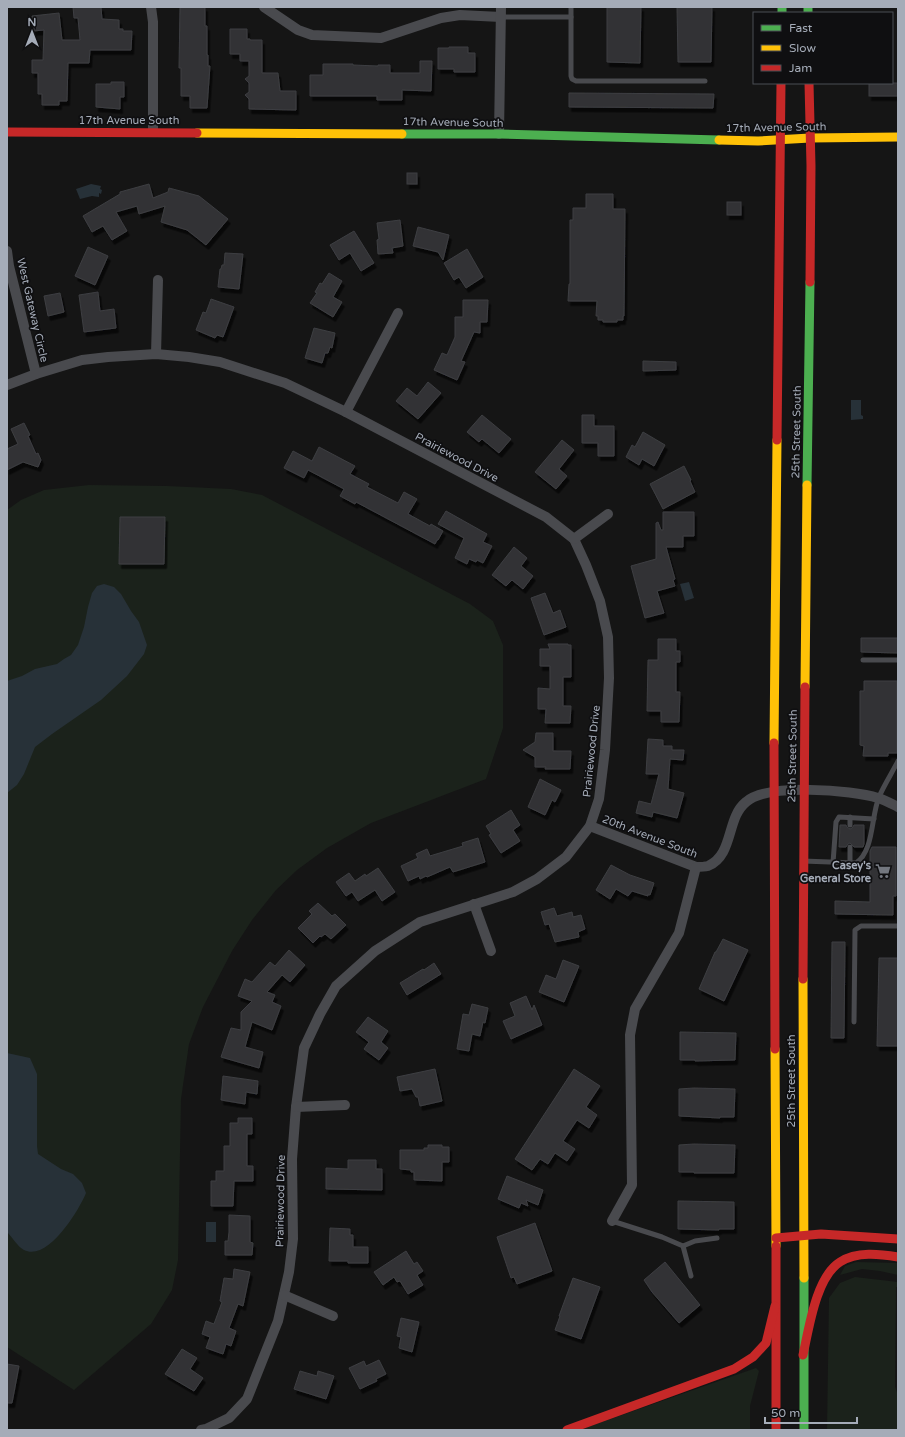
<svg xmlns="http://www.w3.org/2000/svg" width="905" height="1437" font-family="'Varela Round',sans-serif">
<defs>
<filter id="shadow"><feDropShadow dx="2.5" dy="4.5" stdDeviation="0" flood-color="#0009"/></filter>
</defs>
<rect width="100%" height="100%" fill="#151515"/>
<!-- green -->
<g fill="#1b221b">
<path d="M89,485L167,486L231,489L262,495L470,604L493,621L503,645V728L486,779L371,823L327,848L297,870L276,890L252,920L232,951L203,1007L189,1044L181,1099L178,1260L172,1290L151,1324L74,1390L7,1347V510L21,500L44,490Z"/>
<path d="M856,1262L898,1263V1275L880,1271L862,1269L840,1275L845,1266Z"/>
<path d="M855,1277L898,1282V1287H896L895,1387L898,1395V1430H827L829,1298L840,1283Z"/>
<path d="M756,1368L759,1371L750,1406V1430H579Z"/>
</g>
<!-- water -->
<g fill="#273138">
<path d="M91,184L101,186L100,189L102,190L101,194L99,193V197L92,196L80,199L76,189Z"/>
<path d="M851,400H861V415L863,416V419L851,420Z"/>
<path d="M689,582L694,598L685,601L680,584Z"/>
<path d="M104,584L114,587L121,594L131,611L139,622L147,645L144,654L127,676L101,700L52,734L35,747L24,774L17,785L7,793V681L22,676L35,669L57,664L64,659L71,655L78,645L84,627L88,607L92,593L97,586Z"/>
<path d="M7,1053L30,1058L37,1074V1146L38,1154L61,1169L73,1174L82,1183L86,1193C79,1210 48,1262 24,1250C18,1247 12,1237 7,1232Z"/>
<rect x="206" y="1222" width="10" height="20"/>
</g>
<!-- building -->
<g fill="#333335" stroke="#3d3e42" filter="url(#shadow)">
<path d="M73,7H101L102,19L119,20V29H123V31H132L131,50H90L89,63H68L67,101H59V105H42V94H38V73H32V60H43L44,30L33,31L32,16L59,13L62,40H80L78,18H74Z"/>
<path d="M180,7H205V26H207V55H208V66H210L207,108H190V96H181V68H179Z"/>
<path d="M607,7H641L640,63L607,62Z"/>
<path d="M677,7H712L711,62H678Z"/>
<path d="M230,29H247V39H250V40H262V73H278L280,91H296V110L249,109V99L245,95L249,92V83L245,79L249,76V61H240V54H230Z"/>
<path d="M449,47H468V53H475V72H454V69H438V48H449Z"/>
<path d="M420,61H432L431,91L402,90V100H377V96H310V75H323V64H353V65L378,66V65H390V73H420Z"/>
<path d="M111,82H124V97H120V109L96,107V84H111Z"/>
<rect x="869" y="83" width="29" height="13"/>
<path d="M569,93L714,94L713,108L569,107Z"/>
<rect x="407" y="173" width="10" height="11"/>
<path d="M149,184L153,198L168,192L169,188L199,196L228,219L206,245L187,230L161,222L165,206L139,214L137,206L116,212L127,231L112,240L103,226L92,232L83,216L120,194V192Z"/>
<path d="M586,194H613V209H625L624,316H623V320H617V322H603V320H598V316H596L597,301H568L569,284H570V220H573V208H586Z"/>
<rect x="727" y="202" width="14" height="13"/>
<path d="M400,220L403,246L392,248L393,253L378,254L377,240L379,239L377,223Z"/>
<path d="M418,227L449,235L443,260L438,252L413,246Z"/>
<path d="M354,231L374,263L361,271L350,253L339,260L330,245Z"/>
<path d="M88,247L108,256L95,285L75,276Z"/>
<path d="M467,249L483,277L466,288L459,277L454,280L444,263Z"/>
<path d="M225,253L243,254L239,289L218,287L220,269H221L222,265H224Z"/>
<path d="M329,273L342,281L333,297L342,302L333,317L310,303L317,293L315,292L320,283L322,284Z"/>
<path d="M98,292L100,311L114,309L116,328L84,332L79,295Z"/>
<path d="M60,293L64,312L48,316L44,296Z"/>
<path d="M211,299L234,307L223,337L217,335L215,338L196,330L203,312L206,313Z"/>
<path d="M463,300H488L487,322H480V333L474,332L461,361L465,362L457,380L434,370L442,353L447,355L455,337V317H463Z"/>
<path d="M314,328L335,333L332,348L330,347L328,353H325L322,363L305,358Z"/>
<path d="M643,361L676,362V370L643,371Z"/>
<path d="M428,382L441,393L418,419L396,401L407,388L417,396Z"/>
<path d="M482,415L511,439L499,453L482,439L479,442L467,432Z"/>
<path d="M582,415H594V426H614V456H598V443H582Z"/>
<path d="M24,423L30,435L28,436L36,454L38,453L41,460L38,467L23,462L7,470V449L18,444L11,429Z"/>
<path d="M643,432L665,445L654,466L642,459L639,465L626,457L632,445L635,447Z"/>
<path d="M562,440L574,450L559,469L567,476L556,489L535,472Z"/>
<path d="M319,447L355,466L350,474L369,484L367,487L398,503L404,492L417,499L408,514L430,526L431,524L443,531L438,540H437L435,544L356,502L355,504L340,496L344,489L308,470L304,478L284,468L293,451L312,461Z"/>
<path d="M684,466L691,480L690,481L695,492L663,509L650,484Z"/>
<path d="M446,511L487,534L483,542L492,546L483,563L477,560L476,562L469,559L467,564L455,558L464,538L438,524Z"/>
<path d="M663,512H694V536H683V547H666L675,579L673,580L675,586L657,591L664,613L645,618L631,566L656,559V523L658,522L661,530H663Z"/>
<path d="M120,517H165L164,564H119Z"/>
<path d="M514,547L527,558L521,566L533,576L523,589L512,580L506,586L492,575Z"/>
<path d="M545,593L553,613L560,610L566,627L544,635L531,598Z"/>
<path d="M861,638H898V653L861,652Z"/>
<path d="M658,639H676V651H680V662H676V692H680L679,722H661V711H647L648,660H658Z"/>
<path d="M548,644H568V645H571V677H563V706H571L570,723H545L546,709H538V688L550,689V666H540V649H550Z"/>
<path d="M864,681H897V753H888V756H863L864,746L860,745V691H864Z"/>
<path d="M536,733H553V751H571L570,769H545L546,767H535V757L523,750L535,742Z"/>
<path d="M648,739L663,740V746H672V750H684L683,760L670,759L668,789L684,793L677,818L653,812L652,817L636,813L639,801L651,804L659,774H646Z"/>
<path d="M540,779L561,790L555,802L552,800L545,815L528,807Z"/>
<path d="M511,810L520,825L513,830L520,841L501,853L489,835L491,834L486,826Z"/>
<path d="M840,825H846L847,827L850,829L852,828L854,825H864V844L863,847H854L850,843L848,844L846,847H839Z"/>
<path d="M478,838L485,862L453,872L450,867L427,877L426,876L420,879L419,876L408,881L401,866L418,858L416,854L427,849L430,856L433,855L463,846L462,843Z"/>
<path d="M872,847H896V896H893V915L835,914V901L870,902V851Z"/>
<path d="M611,865L630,875L654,883L650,895L648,894V896L632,891L628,896L616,889L610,899L596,890Z"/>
<path d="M378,868L395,892L382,901L375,890L358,901L352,892L346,896L336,882L349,873L355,881L365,874L366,876Z"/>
<path d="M318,903L332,916L335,914L346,925L331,939L325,934L321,937L320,936L313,943L298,928L312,914L309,911Z"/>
<path d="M554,908L557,916L572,912L573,917L581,915L585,929L578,932L579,937L555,942L549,924L545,925L541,912Z"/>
<path d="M723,939L748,950L724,1001L699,989L715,952H716Z"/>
<path d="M832,942H845L844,1038H831Z"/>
<path d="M289,950L305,965L290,982L282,975L267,992L275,995L272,1002L281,1006L272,1030L252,1022L245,1047L263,1052L259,1068L221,1057L231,1028L241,1030V1012L252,1001L238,996L245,979L252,982L270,962L275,966Z"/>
<path d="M879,958H898V1046H877Z"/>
<path d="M563,960L579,966L564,1002L539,992L546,975L556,979Z"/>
<path d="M434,963L441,974L407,995L400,983L423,969L424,970Z"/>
<path d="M526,996L532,1010L534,1005L542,1025L511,1039L503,1021L515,1016L510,1003Z"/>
<path d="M472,1004L488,1008L485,1023L483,1022L480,1036L472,1034L469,1051L457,1049L463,1014L469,1015Z"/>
<path d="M368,1017L388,1031L381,1042L388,1048L379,1060L364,1049L369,1042L356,1032Z"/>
<path d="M680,1032L736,1033L735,1060L695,1061V1060H680Z"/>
<path d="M435,1069L442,1101L420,1106L418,1097H416L412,1089L400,1091L397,1077Z"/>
<path d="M574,1069L600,1086L586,1107L597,1115L589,1128L577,1120L563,1141L575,1149L567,1161L555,1153L548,1164L540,1159L532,1170L515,1159Z"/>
<path d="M223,1076L258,1081L257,1094L246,1092L245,1104L221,1100Z"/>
<path d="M694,1088L735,1089L734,1117H720V1118L679,1116V1089Z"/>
<path d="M238,1118H252V1134H247V1166H253V1181H234L233,1206H211V1181H216V1171H224V1146H230V1123H238Z"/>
<path d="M694,1144L735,1145L734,1173H694V1172H679V1145Z"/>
<path d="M428,1145H442V1147H449V1162H442V1181L414,1180V1172H411V1170L400,1169V1150H424V1148H428Z"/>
<path d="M348,1160H376V1169H382V1190L326,1189V1168L348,1169Z"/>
<path d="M507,1176L543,1190L538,1205L526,1200L528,1206L521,1203L519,1208L498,1199Z"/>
<path d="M678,1201L734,1202V1229H719V1230L678,1229Z"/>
<path d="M229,1215L250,1216V1242L253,1243L252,1255H225V1241H228L229,1232Z"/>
<path d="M535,1223L552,1271L517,1284L514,1277L511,1278L497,1237Z"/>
<path d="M330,1228L350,1229V1235H353V1247H368V1263H348V1261H329Z"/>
<path d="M406,1251L414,1264L417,1262L423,1271L417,1275L423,1285L408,1294L400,1281L397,1282L394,1277L383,1285L374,1272Z"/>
<path d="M665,1262L700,1305L679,1323L652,1292L644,1280Z"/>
<path d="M234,1269L250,1272L243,1306L238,1304L229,1328L236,1331L231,1346L226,1344L223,1354L206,1348L210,1337L202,1334L206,1321L214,1324L222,1302L220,1301L224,1278L233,1279Z"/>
<path d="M573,1278L600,1287L581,1339L555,1330L560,1316H559Z"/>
<path d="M401,1318L419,1322L412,1352L399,1348L401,1337L397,1336Z"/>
<path d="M182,1349L197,1358L190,1369L203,1378L194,1391L165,1374Z"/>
<path d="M379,1360L386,1374L376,1379L377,1381L360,1389L349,1368L364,1361L366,1366Z"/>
<path d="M7,1364L19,1366L12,1403H7Z"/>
<path d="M300,1371L317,1376L318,1371L334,1376L326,1399L294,1389Z"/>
</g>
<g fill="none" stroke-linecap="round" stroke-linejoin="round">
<!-- lane -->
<g stroke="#494a4e" stroke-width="5">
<path d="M571,7V76L572,79L576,81H705"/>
<path d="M501,17H571"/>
<path d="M863,660H898"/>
<path d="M850,825V817"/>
<path d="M850,847V863"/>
<path d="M803,861L856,863C874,851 871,816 879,797C884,785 892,773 898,761"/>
<path d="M833,863L836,822L839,817L874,819"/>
<path d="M854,1022L855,930L861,926H898"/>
<path d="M612,1221L662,1237L683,1246L691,1276"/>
<path d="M683,1246L695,1241L717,1238"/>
</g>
<!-- street -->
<g stroke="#494a4e" stroke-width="10">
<path d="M151,7L153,22V132"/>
<path d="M264,7L298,30L312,35L381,38L441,18L460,15L501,17"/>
<path d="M499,134L501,7"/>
<path d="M7,251L9,266L36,374"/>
<path d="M156,354L158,280"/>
<path d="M7,385L36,374L82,360L108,357L156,354L189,357L220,362L285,383L346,412L546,517L574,539L586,565L600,601L608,637L609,678L605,750L599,799L590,826L566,857L537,879L513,892L420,922L375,951L336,986L320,1014L304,1048L296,1107L292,1159L293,1239L289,1272L278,1321L247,1399L229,1418L206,1429L201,1430"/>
<path d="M346,412L398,313"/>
<path d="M574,539L608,514"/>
<path d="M590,826L696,867C699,867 704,867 708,866C734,855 726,818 746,802C767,783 852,790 878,798C885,800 892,804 898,807"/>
<path d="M474,904L491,951"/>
<path d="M296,1107L345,1105"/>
<path d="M612,1221L632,1185L630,1035L635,1009L679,933L696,867"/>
<path d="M284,1295L333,1316"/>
</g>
<!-- fast -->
<g stroke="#4caf50" stroke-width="9">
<path d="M782,7V13"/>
<path d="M808,7V13"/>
<path d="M402,134H499L719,140"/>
<path d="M807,485L810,282"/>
<path d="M804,1278V1430"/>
</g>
<!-- slow -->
<g stroke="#ffc107" stroke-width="9">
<path d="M197,133L402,134"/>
<path d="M719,140L758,141L810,138L898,137"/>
<path d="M805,687L807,485"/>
<path d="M774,743L777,440"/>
<path d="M803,979L804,1278"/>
<path d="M775,1049L776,1246"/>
</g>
<!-- jam -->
<g stroke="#c62828" stroke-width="9">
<path d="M809,83L811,166L810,282"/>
<path d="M7,132L197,133"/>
<path d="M777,440L781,83"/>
<path d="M774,743L775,1049"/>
<path d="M803,979L805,687"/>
<path d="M776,1238L821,1234L898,1239"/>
<path d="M776,1246V1430"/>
<path d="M803,1355C809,1328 816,1277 840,1262C857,1251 880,1254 898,1257"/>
<path d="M567,1430L734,1369L753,1357L766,1343L775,1306"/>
</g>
</g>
<!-- icons -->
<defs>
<symbol id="supermarket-bare" viewBox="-9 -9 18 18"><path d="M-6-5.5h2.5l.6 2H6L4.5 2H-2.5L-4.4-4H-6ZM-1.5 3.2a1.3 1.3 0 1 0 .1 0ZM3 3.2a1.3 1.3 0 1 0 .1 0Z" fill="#73777f" stroke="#0f0f11" stroke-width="2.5" paint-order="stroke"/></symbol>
</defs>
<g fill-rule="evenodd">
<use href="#supermarket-bare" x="872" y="860" width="22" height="22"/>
</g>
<g text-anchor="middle" stroke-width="3.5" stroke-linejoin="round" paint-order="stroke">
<!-- street labels -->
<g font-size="11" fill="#a5acb8" stroke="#0f0f11">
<text x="129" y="124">17th Avenue South</text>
<text transform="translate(453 122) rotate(1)" y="4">17th Avenue South</text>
<text transform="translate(776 127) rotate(-1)" y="4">17th Avenue South</text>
<text transform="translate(33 310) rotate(77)" y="4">West Gateway Circle</text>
<text transform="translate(796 432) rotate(-89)" y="4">25th Street South</text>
<text transform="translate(457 457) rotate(28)" y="4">Prairiewood Drive</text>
<text transform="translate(591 751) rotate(-84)" y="4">Prairiewood Drive</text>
<text transform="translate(792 756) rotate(-89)" y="4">25th Street South</text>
<text transform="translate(650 836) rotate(21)" y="4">20th Avenue South</text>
<text transform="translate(791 1081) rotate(-90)" y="4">25th Street South</text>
<text transform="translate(280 1201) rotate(-89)" y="4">Prairiewood Drive</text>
</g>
<!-- poi labels -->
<g font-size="11" font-weight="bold" fill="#a5acb8" stroke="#0f0f11" text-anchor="end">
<text x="871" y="869">Casey's<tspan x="871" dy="13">General Store</tspan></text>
</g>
</g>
<!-- border -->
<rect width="905" height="1437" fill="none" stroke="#a5acb8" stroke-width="16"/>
<!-- legend -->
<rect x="753" y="12" width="140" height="72" fill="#0f0f11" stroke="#4b4e54"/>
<rect x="761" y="25" width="20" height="6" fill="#4caf50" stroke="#4b4e54"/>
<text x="789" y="32" font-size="12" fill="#a5acb8">Fast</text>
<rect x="761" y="45" width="20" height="6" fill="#ffc107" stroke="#4b4e54"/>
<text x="789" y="52" font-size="12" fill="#a5acb8">Slow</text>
<rect x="761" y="65" width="20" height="6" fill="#c62828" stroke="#4b4e54"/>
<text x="789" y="72" font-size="12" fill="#a5acb8">Jam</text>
<!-- north arrow -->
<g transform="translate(32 32)" stroke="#0f0f11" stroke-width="3" paint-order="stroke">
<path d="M0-3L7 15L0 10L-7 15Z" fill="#a5acb8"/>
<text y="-6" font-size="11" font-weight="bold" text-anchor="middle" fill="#a5acb8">N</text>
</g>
<!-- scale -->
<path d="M765 1417v6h92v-6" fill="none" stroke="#a5acb8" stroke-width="2"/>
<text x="771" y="1417" font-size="12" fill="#a5acb8" stroke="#0f0f11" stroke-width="3" paint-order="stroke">50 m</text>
</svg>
